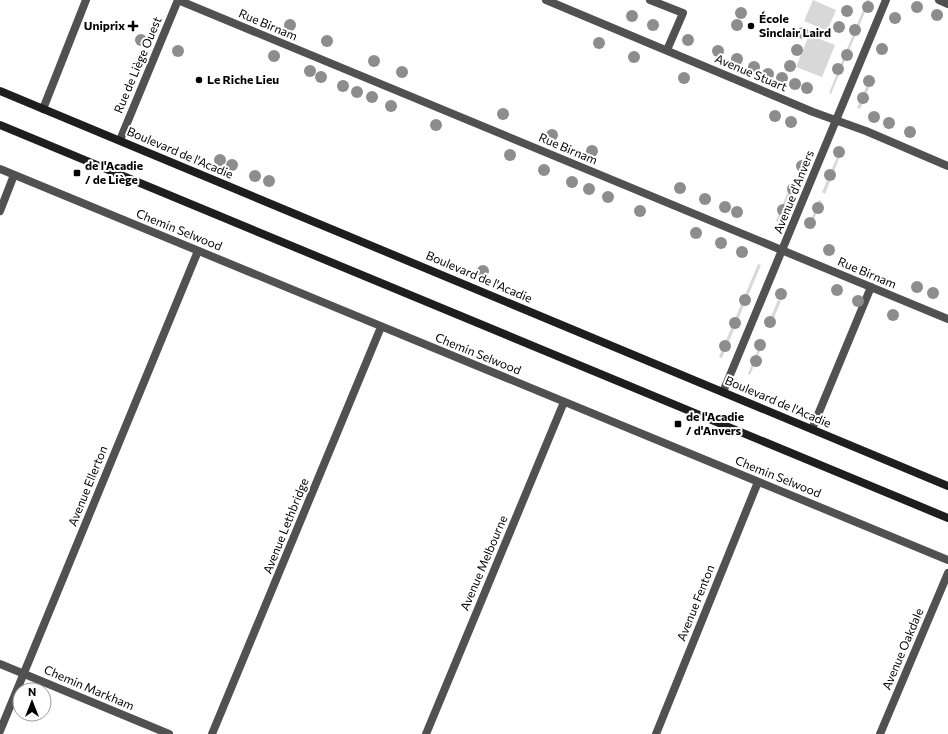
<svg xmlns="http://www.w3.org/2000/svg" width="948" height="734" font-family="Commissioner,sans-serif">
<rect width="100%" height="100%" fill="#fff"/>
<!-- green -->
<g fill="#d8d8d8">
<path d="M813,0L836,10L827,31L804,21Z"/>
<path d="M867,0H870L831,94L829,93Z"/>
<path d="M809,35L835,45L822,77L796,67Z"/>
<path d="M870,78L873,79L860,109L857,108Z"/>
<path d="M840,150L842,151L825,194L822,192Z"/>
<path d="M793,179L795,180L779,222L776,221Z"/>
<path d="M819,200L822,201L810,228L808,227Z"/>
<path d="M758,264L761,265L722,358L719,357Z"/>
<path d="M778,300L781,301L770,327L767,326Z"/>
<path d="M762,339L764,341L750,375L748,374Z"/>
</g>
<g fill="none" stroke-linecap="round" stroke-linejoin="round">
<!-- service -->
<g stroke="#515151" stroke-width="8">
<path d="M650,0L683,13L667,50"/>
<path d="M43,109L86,0"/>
<path d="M812,429L871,287"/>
</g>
<!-- minor -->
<g stroke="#515151" stroke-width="8">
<path d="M178,0L948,319"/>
<path d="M546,0L813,112L866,131L948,166"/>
<path d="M939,0L948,4"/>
<path d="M120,140L178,0"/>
<path d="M0,169L948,560"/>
<path d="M0,211L14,175"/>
<path d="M723,392L886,0"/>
<path d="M0,664L169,734"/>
<path d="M0,731L198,251"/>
<path d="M212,734L381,327"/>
<path d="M426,734L564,402"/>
<path d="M656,734L758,482"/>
<path d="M880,734L948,573"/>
</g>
<!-- secondary -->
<g stroke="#1e1e1e" stroke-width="8">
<path d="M0,91L948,486"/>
<path d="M0,125L948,518"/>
</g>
</g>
<!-- trees -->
<g fill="#8d8d8d">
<circle cx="868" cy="7" r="6"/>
<circle cx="917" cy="7" r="6"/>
<circle cx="847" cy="11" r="6"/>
<circle cx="741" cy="13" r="6"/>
<circle cx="937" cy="15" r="6"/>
<circle cx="632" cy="16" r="6"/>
<circle cx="895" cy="18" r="6"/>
<circle cx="290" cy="25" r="6"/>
<circle cx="653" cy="25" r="6"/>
<circle cx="737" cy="25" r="6"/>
<circle cx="839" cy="27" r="6"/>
<circle cx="855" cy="30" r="6"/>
<circle cx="803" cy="33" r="6"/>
<circle cx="141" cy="40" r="6"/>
<circle cx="688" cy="40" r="6"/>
<circle cx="327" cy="41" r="6"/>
<circle cx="599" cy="43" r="6"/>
<circle cx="882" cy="49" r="6"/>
<circle cx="797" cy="50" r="6"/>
<circle cx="178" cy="51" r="6"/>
<circle cx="718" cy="51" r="6"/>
<circle cx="847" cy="55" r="6"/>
<circle cx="274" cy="56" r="6"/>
<circle cx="634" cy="57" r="6"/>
<circle cx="737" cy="59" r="6"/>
<circle cx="374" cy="61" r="6"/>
<circle cx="790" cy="66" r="6"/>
<circle cx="754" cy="67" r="6"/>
<circle cx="838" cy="69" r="6"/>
<circle cx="310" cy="71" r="6"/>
<circle cx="402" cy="72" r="6"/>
<circle cx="768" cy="74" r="6"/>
<circle cx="321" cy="77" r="6"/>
<circle cx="684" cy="78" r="6"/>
<circle cx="782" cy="78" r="6"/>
<circle cx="869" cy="81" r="6"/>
<circle cx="795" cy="84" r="6"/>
<circle cx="343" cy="86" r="6"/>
<circle cx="807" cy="88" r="6"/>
<circle cx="357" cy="92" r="6"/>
<circle cx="372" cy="97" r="6"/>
<circle cx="863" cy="98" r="6"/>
<circle cx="391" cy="106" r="6"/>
<circle cx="503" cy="114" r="6"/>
<circle cx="775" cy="116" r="6"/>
<circle cx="874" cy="117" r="6"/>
<circle cx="791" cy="122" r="6"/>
<circle cx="889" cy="123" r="6"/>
<circle cx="436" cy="125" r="6"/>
<circle cx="910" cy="132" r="6"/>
<circle cx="552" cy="135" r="6"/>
<circle cx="592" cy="151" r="6"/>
<circle cx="839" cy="152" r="6"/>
<circle cx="510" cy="155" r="6"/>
<circle cx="220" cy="160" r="6"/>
<circle cx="232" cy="165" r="6"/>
<circle cx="802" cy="166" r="6"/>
<circle cx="544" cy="170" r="6"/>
<circle cx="830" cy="175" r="6"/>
<circle cx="255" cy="176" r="6"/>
<circle cx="269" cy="181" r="6"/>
<circle cx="572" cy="182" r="6"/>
<circle cx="680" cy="188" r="6"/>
<circle cx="589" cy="189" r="6"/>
<circle cx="793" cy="189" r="6"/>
<circle cx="608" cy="197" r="6"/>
<circle cx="705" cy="199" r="6"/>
<circle cx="725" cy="207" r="6"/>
<circle cx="818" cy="208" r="6"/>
<circle cx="783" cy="210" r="6"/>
<circle cx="640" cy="211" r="6"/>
<circle cx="737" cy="212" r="6"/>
<circle cx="810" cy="223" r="6"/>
<circle cx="696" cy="233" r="6"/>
<circle cx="721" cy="243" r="6"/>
<circle cx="829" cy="250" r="6"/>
<circle cx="742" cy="252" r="6"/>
<circle cx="483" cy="271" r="6"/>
<circle cx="917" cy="287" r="6"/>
<circle cx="837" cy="290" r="6"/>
<circle cx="933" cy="293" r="6"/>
<circle cx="781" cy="294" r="6"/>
<circle cx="745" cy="300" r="6"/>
<circle cx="858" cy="301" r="6"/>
<circle cx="893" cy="315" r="6"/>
<circle cx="770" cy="322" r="6"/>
<circle cx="735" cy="323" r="6"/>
<circle cx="760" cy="345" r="6"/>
<circle cx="725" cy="346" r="6"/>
<circle cx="756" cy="361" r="6"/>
</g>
<!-- markers -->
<g fill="#000" stroke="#fff" stroke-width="1.5">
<path d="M131 20h4v4h4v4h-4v4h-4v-4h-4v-4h4z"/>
<circle cx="751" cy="26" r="4"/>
<circle cx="199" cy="80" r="4"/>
<rect x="73" y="169" width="8" height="8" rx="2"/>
<rect x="674" y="420" width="8" height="8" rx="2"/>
</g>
<g text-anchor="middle" stroke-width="4" stroke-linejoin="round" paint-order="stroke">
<!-- poi labels -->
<g font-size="12" font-weight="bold" fill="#000" stroke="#fff" text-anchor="start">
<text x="759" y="23">École<tspan x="759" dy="14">Sinclair Laird</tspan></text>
<text x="125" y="30" text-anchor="end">Uniprix</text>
<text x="207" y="84">Le Riche Lieu</text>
<text x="85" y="170">de l'Acadie<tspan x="85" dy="14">/ de Liège</tspan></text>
<text x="686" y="421">de l'Acadie<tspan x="686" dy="14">/ d'Anvers</tspan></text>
</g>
<!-- street labels -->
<g font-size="12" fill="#000" stroke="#fff">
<text transform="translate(268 25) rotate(23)" y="4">Rue Birnam</text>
<text transform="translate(138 65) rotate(-67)" y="4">Rue de Liège Ouest</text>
<text transform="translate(751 73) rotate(23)" y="4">Avenue Stuart</text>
<text transform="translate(568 149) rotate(23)" y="4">Rue Birnam</text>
<text transform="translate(180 153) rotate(23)" y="4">Boulevard de l'Acadie</text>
<text transform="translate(794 192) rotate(-68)" y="4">Avenue d'Anvers</text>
<text transform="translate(179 230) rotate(22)" y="4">Chemin Selwood</text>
<text transform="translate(867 273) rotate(23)" y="4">Rue Birnam</text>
<text transform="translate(479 277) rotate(23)" y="4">Boulevard de l'Acadie</text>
<text transform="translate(478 354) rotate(22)" y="4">Chemin Selwood</text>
<text transform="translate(778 402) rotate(23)" y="4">Boulevard de l'Acadie</text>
<text transform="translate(778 477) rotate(22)" y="4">Chemin Selwood</text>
<text transform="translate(88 486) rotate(-68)" y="4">Avenue Ellerton</text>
<text transform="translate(286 526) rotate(-68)" y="4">Avenue Lethbridge</text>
<text transform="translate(484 563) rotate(-67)" y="4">Avenue Melbourne</text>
<text transform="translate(696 603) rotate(-68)" y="4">Avenue Fenton</text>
<text transform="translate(903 649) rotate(-67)" y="4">Avenue Oakdale</text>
<text transform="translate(89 688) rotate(23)" y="4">Chemin Markham</text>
</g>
</g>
<!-- north arrow -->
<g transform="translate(32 702)"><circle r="19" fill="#ffffff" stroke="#999999"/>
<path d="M0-3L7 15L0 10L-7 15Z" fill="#000000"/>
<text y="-6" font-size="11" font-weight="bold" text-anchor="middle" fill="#000000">N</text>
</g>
</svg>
